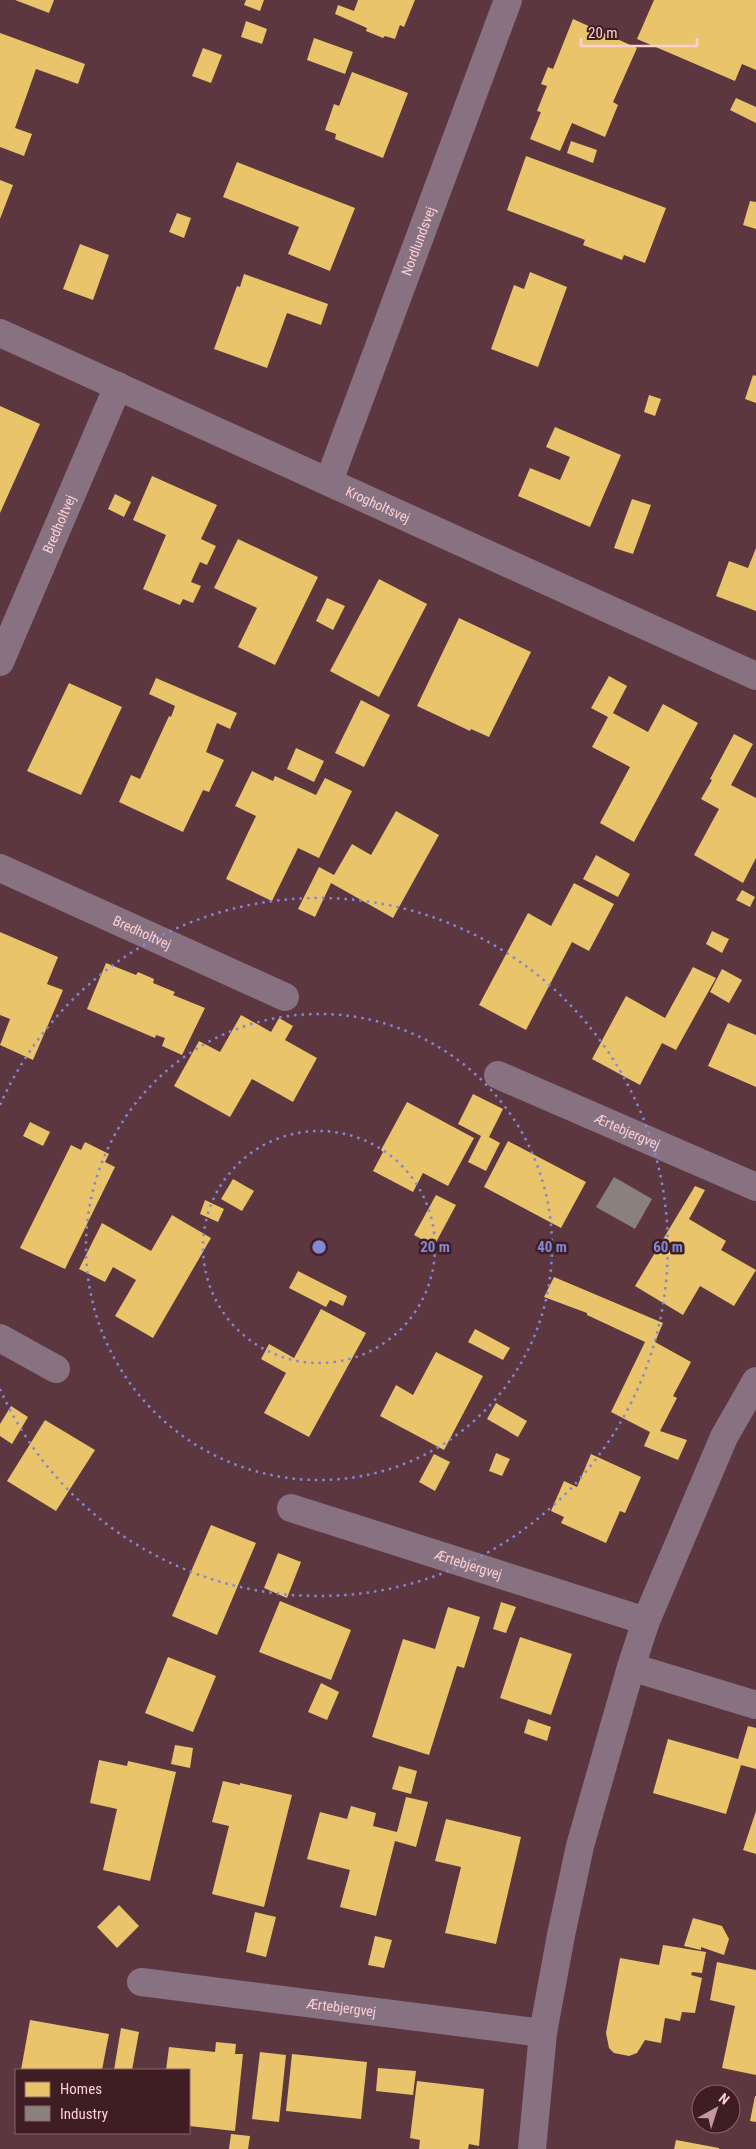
<svg xmlns="http://www.w3.org/2000/svg" width="756" height="2149" font-family="'Roboto Condensed',sans-serif">
<rect width="100%" height="100%" fill="#5d373f"/>
<!-- homes -->
<g fill="#e9c46a">
<path d="M15,0H54L49,13Z"/>
<path d="M246,0H264L260,11L244,5Z"/>
<path d="M358,0H415L404,27L400,25L395,39L385,36L383,38L366,31L367,28L335,14L338,5L354,11Z"/>
<path d="M654,0H756V70L742,64L735,81L637,39Z"/>
<path d="M573,19L637,48L613,102L618,105L605,137L572,123L560,151L530,139L541,112L537,111L547,86L541,84L548,67L553,69Z"/>
<path d="M246,21L267,29L262,44L241,37Z"/>
<path d="M0,33L85,64L78,84L36,69L15,128L32,134L24,156L0,147Z"/>
<path d="M314,38L353,52L345,74L307,60Z"/>
<path d="M203,48L222,55L211,83L192,76Z"/>
<path d="M352,72L408,93L383,158L335,139L336,134L325,130L334,104L339,106Z"/>
<path d="M736,98L756,107V123L730,110Z"/>
<path d="M571,141L597,150L593,163L567,153Z"/>
<path d="M526,156L666,208L645,263L624,255L622,260L583,245L585,240L507,210Z"/>
<path d="M237,162L355,208L330,271L288,254L299,227L223,197Z"/>
<path d="M0,180L13,185L0,219Z"/>
<path d="M750,201L756,202V229L743,225Z"/>
<path d="M177,213L191,218L184,238L169,232Z"/>
<path d="M80,244L109,255L93,300L63,289Z"/>
<path d="M530,272L567,287L538,367L491,349L514,285L524,289Z"/>
<path d="M244,274L328,304L321,325L287,313L267,368L214,349L237,286L240,287Z"/>
<path d="M753,375L756,376V403L745,399Z"/>
<path d="M649,395L661,399L655,416L644,412Z"/>
<path d="M0,406L40,424L0,513Z"/>
<path d="M555,427L621,455L590,527L518,496L530,468L560,480L570,457L546,447Z"/>
<path d="M152,476L217,505L201,539L216,546L207,565L200,562L191,582L201,586L193,603L183,599L180,605L143,589L166,535L133,520Z"/>
<path d="M115,494L131,502L124,517L108,509Z"/>
<path d="M632,499L651,505L633,554L614,548Z"/>
<path d="M238,539L318,577L275,665L238,647L257,608L214,588Z"/>
<path d="M756,548V611L716,596L729,561L748,568Z"/>
<path d="M379,579L427,604L379,697L330,671Z"/>
<path d="M327,598L345,606L333,630L316,621Z"/>
<path d="M459,618L531,652L489,737L471,729L470,731L417,706Z"/>
<path d="M609,676L627,686L613,713L648,732L663,704L698,723L634,842L600,823L630,767L592,747L608,717L591,708Z"/>
<path d="M156,678L237,713L230,729L217,723L206,752L224,760L209,792L203,790L183,832L119,802L131,775L140,779L169,716L171,717L175,706L149,694Z"/>
<path d="M69,683L122,707L81,795L27,771Z"/>
<path d="M361,700L390,715L364,767L335,753Z"/>
<path d="M734,734L753,744L731,785L756,798V858L743,883L694,855L719,809L701,799L712,780L710,779Z"/>
<path d="M296,748L324,761L314,782L287,769Z"/>
<path d="M252,771L273,781L275,776L316,795L325,778L352,791L319,858L298,848L272,901L226,879L256,816L235,806Z"/>
<path d="M396,811L439,835L393,918L331,883L315,917L298,909L319,867L334,875L352,844L371,855Z"/>
<path d="M596,855L630,874L618,897L583,879Z"/>
<path d="M574,883L614,904L589,951L572,942L526,1030L479,1005L528,913L551,926Z"/>
<path d="M742,890L755,897L750,907L736,900Z"/>
<path d="M712,931L729,939L722,953L706,944Z"/>
<path d="M0,932L58,957L47,984L63,990L33,1060L0,1045L10,1019L0,1015Z"/>
<path d="M106,963L136,975L138,972L154,979L153,983L175,992L173,995L205,1008L182,1055L162,1046L165,1038L156,1035L155,1038L87,1009Z"/>
<path d="M693,967L716,978L676,1050L662,1043L640,1085L592,1059L626,996L665,1018Z"/>
<path d="M722,969L742,980L729,1003L710,992Z"/>
<path d="M241,1015L271,1032L279,1018L293,1026L285,1040L317,1058L293,1102L252,1079L230,1117L174,1086L199,1041L220,1052Z"/>
<path d="M728,1023L756,1035V1087L708,1066Z"/>
<path d="M473,1094L503,1109L489,1137L500,1143L486,1171L468,1162L481,1136L458,1124Z"/>
<path d="M407,1102L474,1138L448,1186L423,1173L413,1192L373,1171L383,1152L381,1150Z"/>
<path d="M30,1122L50,1132L43,1146L23,1136Z"/>
<path d="M508,1141L586,1182L561,1228L484,1187Z"/>
<path d="M85,1142L109,1154L105,1162L115,1167L65,1269L20,1248L71,1145L81,1150Z"/>
<path d="M233,1179L254,1191L242,1211L221,1199Z"/>
<path d="M695,1186L705,1190L689,1219L726,1241L721,1250L756,1270L734,1306L700,1286L683,1315L635,1286Z"/>
<path d="M436,1195L456,1205L434,1246L414,1235Z"/>
<path d="M205,1200L224,1209L218,1222L200,1214Z"/>
<path d="M172,1215L211,1238L153,1338L115,1316L136,1280L113,1267L105,1282L79,1269L102,1223L151,1251Z"/>
<path d="M298,1271L347,1296L343,1306L330,1300L326,1307L289,1288Z"/>
<path d="M554,1277L663,1323L655,1342L691,1362L673,1396L677,1398L660,1431L687,1440L678,1460L644,1446L650,1432L611,1412L645,1342L587,1315V1313L544,1297Z"/>
<path d="M321,1309L366,1333L309,1437L264,1413L286,1373L261,1359L269,1344L294,1358Z"/>
<path d="M475,1329L510,1348L503,1360L468,1342Z"/>
<path d="M436,1352L483,1376L444,1450L380,1416L396,1385L413,1395Z"/>
<path d="M496,1403L527,1421L518,1437L487,1419Z"/>
<path d="M11,1406L28,1417L12,1444L0,1436V1424Z"/>
<path d="M45,1420L95,1450L56,1511L7,1481Z"/>
<path d="M496,1453L510,1459L502,1476L489,1471Z"/>
<path d="M434,1454L450,1462L435,1491L419,1482Z"/>
<path d="M591,1454L641,1477L625,1513L620,1511L606,1543L561,1523L564,1517L551,1511L564,1481L577,1487Z"/>
<path d="M211,1525L256,1543L217,1635L172,1616Z"/>
<path d="M278,1553L301,1562L287,1598L264,1588Z"/>
<path d="M280,1601L351,1630L331,1680L259,1652Z"/>
<path d="M501,1602L516,1607L506,1633L493,1629Z"/>
<path d="M448,1607L480,1617L464,1668L457,1666L429,1755L372,1737L403,1639L435,1649Z"/>
<path d="M520,1637L572,1654L551,1715L500,1698Z"/>
<path d="M168,1657L216,1676L193,1732L145,1713Z"/>
<path d="M321,1683L339,1692L327,1720L308,1712Z"/>
<path d="M528,1719L551,1727L547,1741L524,1733Z"/>
<path d="M748,1726L756,1728V1769L741,1765L726,1814L653,1793L668,1739L738,1759Z"/>
<path d="M175,1745L193,1748L190,1768L171,1764Z"/>
<path d="M99,1760L127,1766L128,1761L176,1772L150,1881L103,1870L117,1809L90,1803Z"/>
<path d="M399,1766L417,1771L411,1794L392,1789Z"/>
<path d="M223,1781L240,1785V1783L292,1795L264,1907L212,1894L229,1826L212,1822Z"/>
<path d="M406,1797L428,1802L416,1847L395,1841L376,1916L340,1907L350,1870L307,1859L320,1812L347,1819L351,1806L376,1813L373,1826L397,1832Z"/>
<path d="M756,1811V1854L743,1850Z"/>
<path d="M446,1819L521,1837L496,1944L445,1933L461,1867L435,1861Z"/>
<path d="M119,1905L139,1926L117,1948L97,1927Z"/>
<path d="M255,1912L276,1917L266,1957L246,1952Z"/>
<path d="M693,1918L722,1926L729,1939L724,1955L701,1947V1950L684,1946Z"/>
<path d="M375,1936L392,1940L384,1968L368,1965Z"/>
<path d="M663,1945L706,1952L702,1973L692,1972L691,1975L702,1978L695,2013L682,2012L680,2021L665,2018L661,2043L645,2040L637,2053L629,2056L614,2053L609,2048L606,2033L620,1958L659,1965Z"/>
<path d="M717,1962L756,1970V2075L722,2068L735,2006L710,2000Z"/>
<path d="M30,2020L109,2034L102,2070H21Z"/>
<path d="M121,2028L139,2032L132,2070H114Z"/>
<path d="M216,2042L236,2044L235,2054H243L235,2131L189,2126V2070H166L169,2047L215,2052Z"/>
<path d="M260,2052L286,2055L279,2122L252,2119Z"/>
<path d="M292,2054L367,2062L361,2119L286,2111Z"/>
<path d="M378,2068L416,2071L413,2095L376,2091Z"/>
<path d="M417,2081L484,2089L479,2146L469,2144L468,2149H419L420,2140L410,2138Z"/>
<path d="M755,2096H756V2122L750,2121Z"/>
<path d="M231,2134L250,2136L248,2149H229Z"/>
<path d="M676,2140L719,2148V2149H674Z"/>
</g>
<!-- industry -->
<path fill="#8a817c" d="M614,1177L652,1199L635,1229L596,1207Z"/>
<g fill="none" stroke-linecap="round" stroke-linejoin="round">
<!-- minor -->
<g stroke="#887282" stroke-width="28">
<path id="s1" d="M0,333L756,676"/>
<path id="s2" d="M329,481L508,0"/>
<path id="s3" d="M0,662L118,386"/>
<path id="s4" d="M0,868L285,997"/>
<path id="s5" d="M498,1075L756,1187"/>
<path d="M0,1338L56,1369"/>
<path id="s6" d="M291,1508L646,1621"/>
<path d="M631,1667L756,1705"/>
<path id="s7" d="M141,1982L543,2033"/>
<path d="M532,2149L543,2033L561,1935L580,1846L631,1667L646,1621L724,1437L756,1381"/>
</g>
</g>
<!-- distance rings -->
<g fill="none" stroke="#8188d6" stroke-width="2.5" stroke-dasharray="2.5 5">
<circle cx="319" cy="1247" r="116"/>
<circle cx="319" cy="1247" r="233"/>
<path d="M0 1105A349 349 0 1 1 0 1389"/>
</g>
<g text-anchor="middle" stroke-width="5" stroke-linejoin="round" paint-order="stroke">
<!-- street labels -->
<g font-size="14" fill="#fbcfd4" stroke="#3e1e23">
<text dy="5" stroke="none"><textPath href="#s2" startOffset="256">Nordlundsvej</textPath></text>
<text dy="5" stroke="none"><textPath href="#s1" startOffset="415">Krogholtsvej</textPath></text>
<text dy="5" stroke="none"><textPath href="#s3" startOffset="150">Bredholtvej</textPath></text>
<text dy="5" stroke="none"><textPath href="#s4" startOffset="156">Bredholtvej</textPath></text>
<text dy="5" stroke="none"><textPath href="#s5" startOffset="141">Ærtebjergvej</textPath></text>
<text dy="5" stroke="none"><textPath href="#s6" startOffset="186">Ærtebjergvej</textPath></text>
<text dy="5" stroke="none"><textPath href="#s7" startOffset="202">Ærtebjergvej</textPath></text>
</g>
</g>
<circle cx="319" cy="1247" r="8" fill="#8188d6" stroke="#3e1e23" stroke-width="2.5"/>
<g font-size="15" text-anchor="middle" font-weight="bold" fill="#8188d6" stroke="#3e1e23" stroke-width="5" stroke-linejoin="round" paint-order="stroke">
<text x="435" y="1252">20 m</text>
<text x="552" y="1252">40 m</text>
<text x="668" y="1252">60 m</text>
</g>
<!-- legend -->
<rect x="15" y="2069" width="175" height="65" fill="#3e1e23" stroke="#8a656a"/>
<rect x="25" y="2082" width="25" height="15" fill="#e9c46a" stroke="#8a656a"/>
<text x="60" y="2094" font-size="15" fill="#fbcfd4">Homes</text>
<rect x="25" y="2106" width="25" height="15" fill="#8a817c" stroke="#8a656a"/>
<text x="60" y="2119" font-size="15" fill="#fbcfd4">Industry</text>
<!-- north arrow -->
<g transform="translate(716 2109) rotate(39)"><circle r="24" fill="#3e1e23" stroke="#8a656a"/>
<path d="M0-4L9 19L0 12L-9 19Z" fill="#c49aa0"/>
<text y="-8" font-size="14" font-weight="bold" text-anchor="middle" fill="#fbcfd4">N</text>
</g>
<!-- scale -->
<path d="M581 38v8h116v-8" fill="none" stroke="#fbcfd4" stroke-width="2.5"/>
<text x="588" y="38" font-size="15" fill="#fbcfd4" stroke="#3e1e23" stroke-width="4" paint-order="stroke">20 m</text>
</svg>
